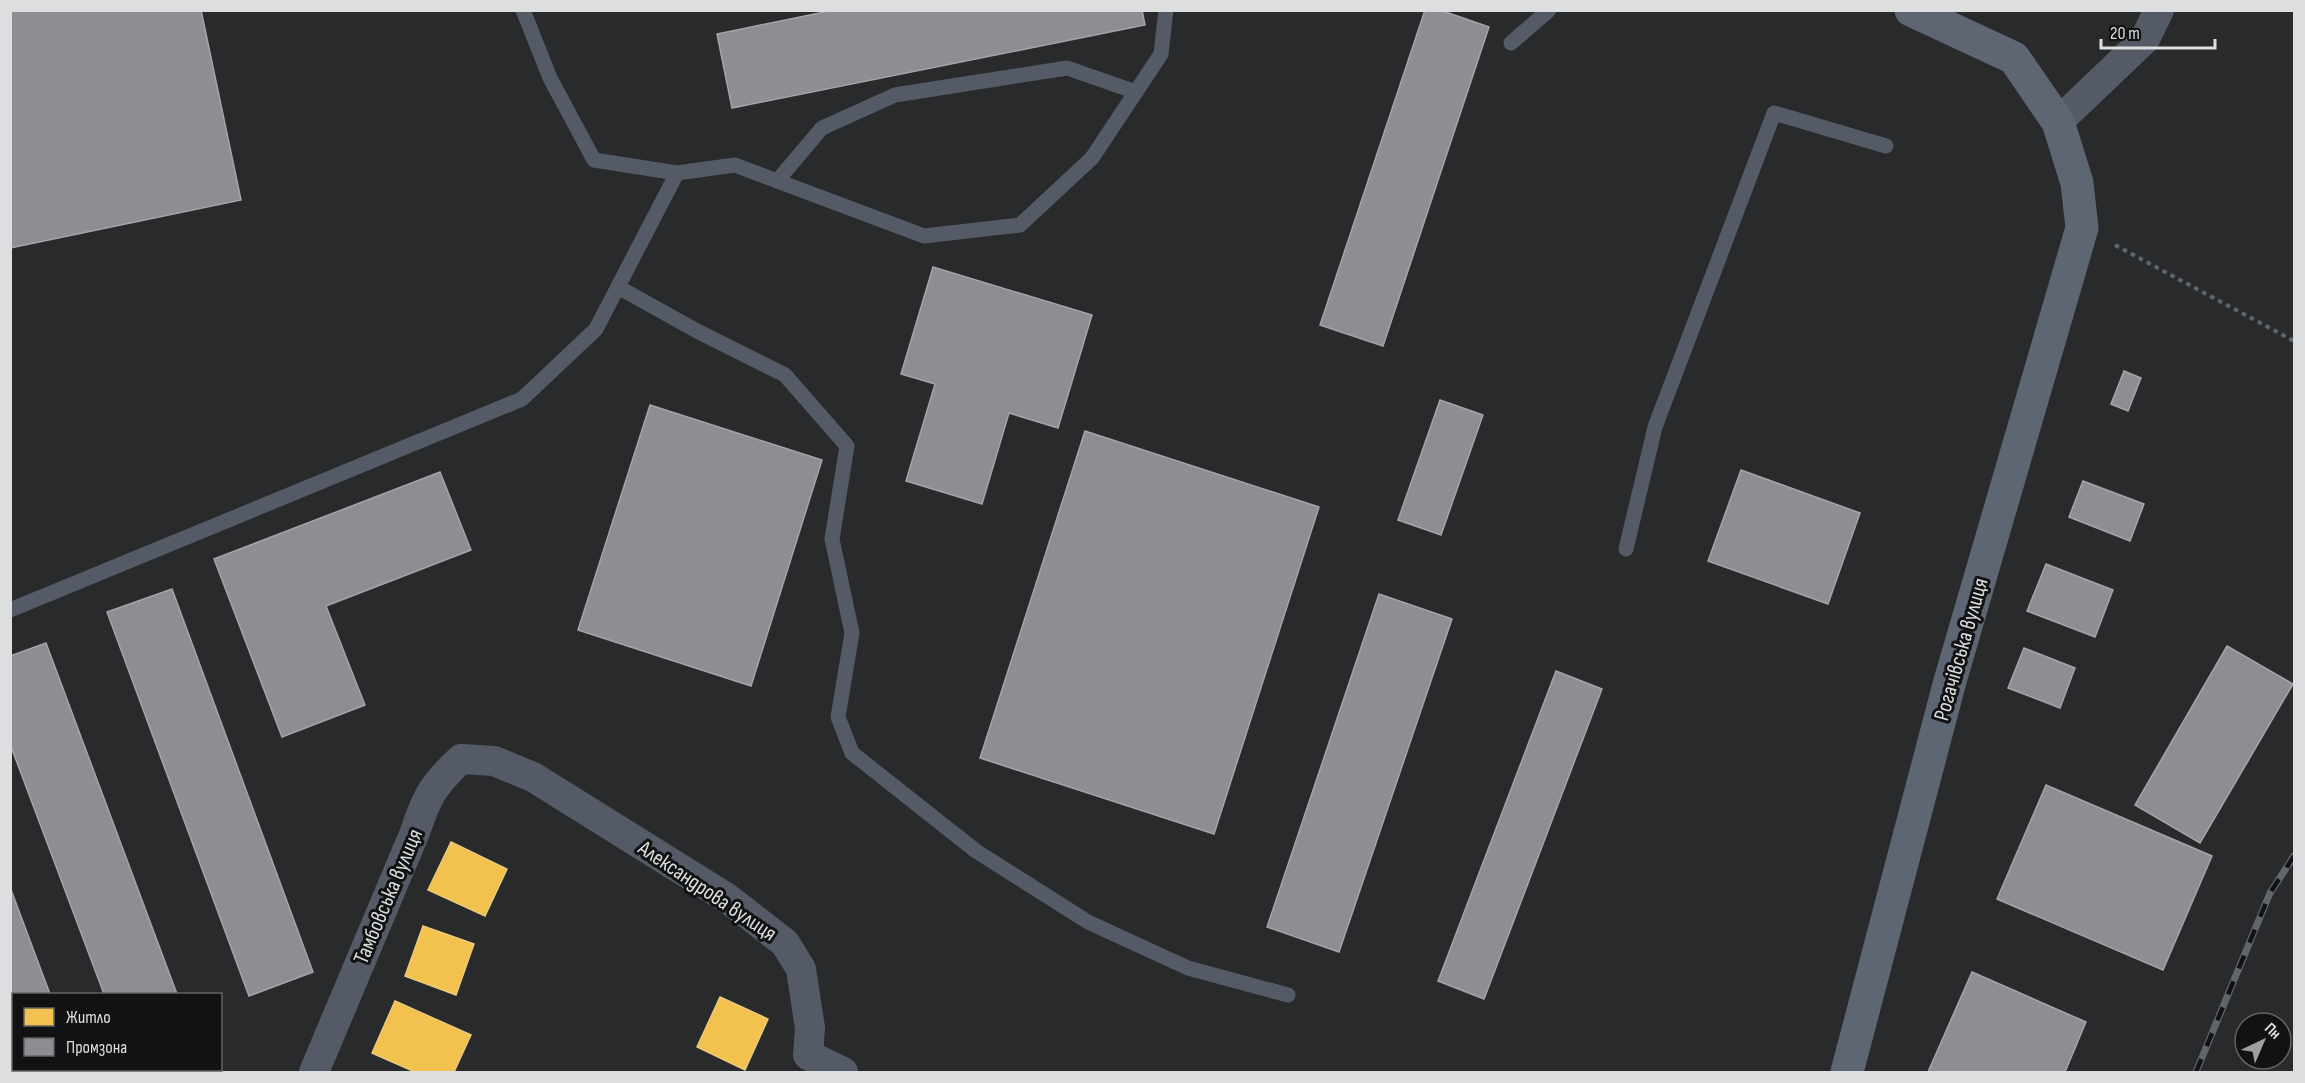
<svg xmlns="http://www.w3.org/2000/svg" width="2305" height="1083" font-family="'Sofia Sans Condensed',sans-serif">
<rect width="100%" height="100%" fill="#292a2b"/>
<!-- homes -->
<g fill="#f2c14e" stroke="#ecca7a" stroke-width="1.5">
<path d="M451,842L507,869L485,916L428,890Z"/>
<path d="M423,926L474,944L456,995L405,976Z"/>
<path d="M720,997L768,1019L745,1070L697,1047Z"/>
<path d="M395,1001L471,1035L454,1072H415L372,1053Z"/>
</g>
<!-- industry -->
<g fill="#8d8d92" stroke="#a5a5a9" stroke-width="1.5">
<path d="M10,10H201L241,200L10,248Z"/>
<path d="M834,10H1142L1145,25L732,108L717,34Z"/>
<path d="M1425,10H1440L1489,27L1383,346L1320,325Z"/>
<path d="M933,267L1092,315L1058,428L1009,413L982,504L906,481L935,384L901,374Z"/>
<path d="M2124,371L2141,378L2128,411L2111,404Z"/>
<path d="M1440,400L1483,415L1441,535L1398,520Z"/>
<path d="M650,405L822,460L751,686L578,630Z"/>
<path d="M1085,431L1319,507L1214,834L980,758Z"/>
<path d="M1741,470L1860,513L1828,604L1708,561Z"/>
<path d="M440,472L471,550L326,606L365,705L282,737L214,559Z"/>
<path d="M2083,481L2144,504L2130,541L2069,517Z"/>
<path d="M2046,564L2113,590L2095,637L2027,611Z"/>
<path d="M172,589L313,972L249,996L107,612Z"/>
<path d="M1379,594L1452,619L1339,952L1267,927Z"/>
<path d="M46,643L177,994H104L10,744V656Z"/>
<path d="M2227,646L2293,684L2200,843L2135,805Z"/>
<path d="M2024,648L2075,668L2060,708L2008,688Z"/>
<path d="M1556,671L1602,689L1484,999L1438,981Z"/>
<path d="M2046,785L2212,856L2163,970L1997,899Z"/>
<path d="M10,887L50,994H14V1070H66L58,1072H10Z"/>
<path d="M1972,972L2086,1022L2065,1072H1928Z"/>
</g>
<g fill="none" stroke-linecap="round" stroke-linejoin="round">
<!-- path -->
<path stroke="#60646b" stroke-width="4" stroke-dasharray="4.5 4.5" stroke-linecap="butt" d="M2115,245L2294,341"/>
<!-- lane -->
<g stroke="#555b66" stroke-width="15">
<path d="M523,10L550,78L594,160L677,173L735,165L924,236L1020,225L1092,158L1161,54L1166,10"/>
<path d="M1511,43L1549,10"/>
<path d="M777,181L822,128L895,95L1067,68L1136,92"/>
<path d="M618,287L697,331L785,375L847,446L832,539L852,633L838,717L852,753L976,851L1088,922L1188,968L1288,995"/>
<path d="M1626,549L1655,427L1774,113L1886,146"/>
<path d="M10,610L522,399L596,329L677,173"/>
</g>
<!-- street -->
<g stroke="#555b66" stroke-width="30">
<path d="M2058,122L2145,39L2159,10"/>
<path d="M314,1072L415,832C427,796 433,785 461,759L494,761L533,777L727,898L785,943L801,969L810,1028L808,1055L843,1072"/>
</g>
<!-- secondary -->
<path stroke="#5f6673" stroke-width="33" d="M1847,1072L1950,681L2082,228L2077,183L2058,122L2014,58L1911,10"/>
<defs>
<path id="rail" d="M2196,1072L2270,893L2294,856"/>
</defs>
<!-- rail casing -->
<use href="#rail" stroke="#62666c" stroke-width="7"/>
<!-- rail -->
<use href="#rail" stroke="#111213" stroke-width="4.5" stroke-dasharray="14" stroke-linecap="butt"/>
</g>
<g text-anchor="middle" stroke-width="6" stroke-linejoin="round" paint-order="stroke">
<!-- street labels -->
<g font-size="22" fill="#dddedf" stroke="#111213">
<text transform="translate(1960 649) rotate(-74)" y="8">Рогачівська вулиця</text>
<text transform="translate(708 890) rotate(34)" y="8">Александрова вулиця</text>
<text transform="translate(387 896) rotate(-67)" y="8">Тамбовська вулиця</text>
</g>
</g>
<!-- border -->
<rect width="2305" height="1083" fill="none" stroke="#dddedf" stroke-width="24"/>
<!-- legend -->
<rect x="12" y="993" width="210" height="78" fill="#111213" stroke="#636465" stroke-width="1.5"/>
<rect x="24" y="1008" width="30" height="18" fill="#f2c14e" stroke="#636465" stroke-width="1.5"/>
<text x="66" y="1023" font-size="18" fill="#dddedf">Житло</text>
<rect x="24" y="1038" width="30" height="18" fill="#8d8d92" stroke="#636465" stroke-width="1.5"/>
<text x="66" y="1053" font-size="18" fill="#dddedf">Промзона</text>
<!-- north arrow -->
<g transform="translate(2263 1041) rotate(44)"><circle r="28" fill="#111213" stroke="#636465" stroke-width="1.5"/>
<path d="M0-4.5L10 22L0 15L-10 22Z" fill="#9e9fa0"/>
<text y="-9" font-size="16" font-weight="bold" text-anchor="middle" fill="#dddedf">Пн</text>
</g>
<!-- scale -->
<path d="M2101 39v9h114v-9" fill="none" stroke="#dddedf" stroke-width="3"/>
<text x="2110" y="39" font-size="18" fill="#dddedf" stroke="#111213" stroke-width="4.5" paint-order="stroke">20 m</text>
</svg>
